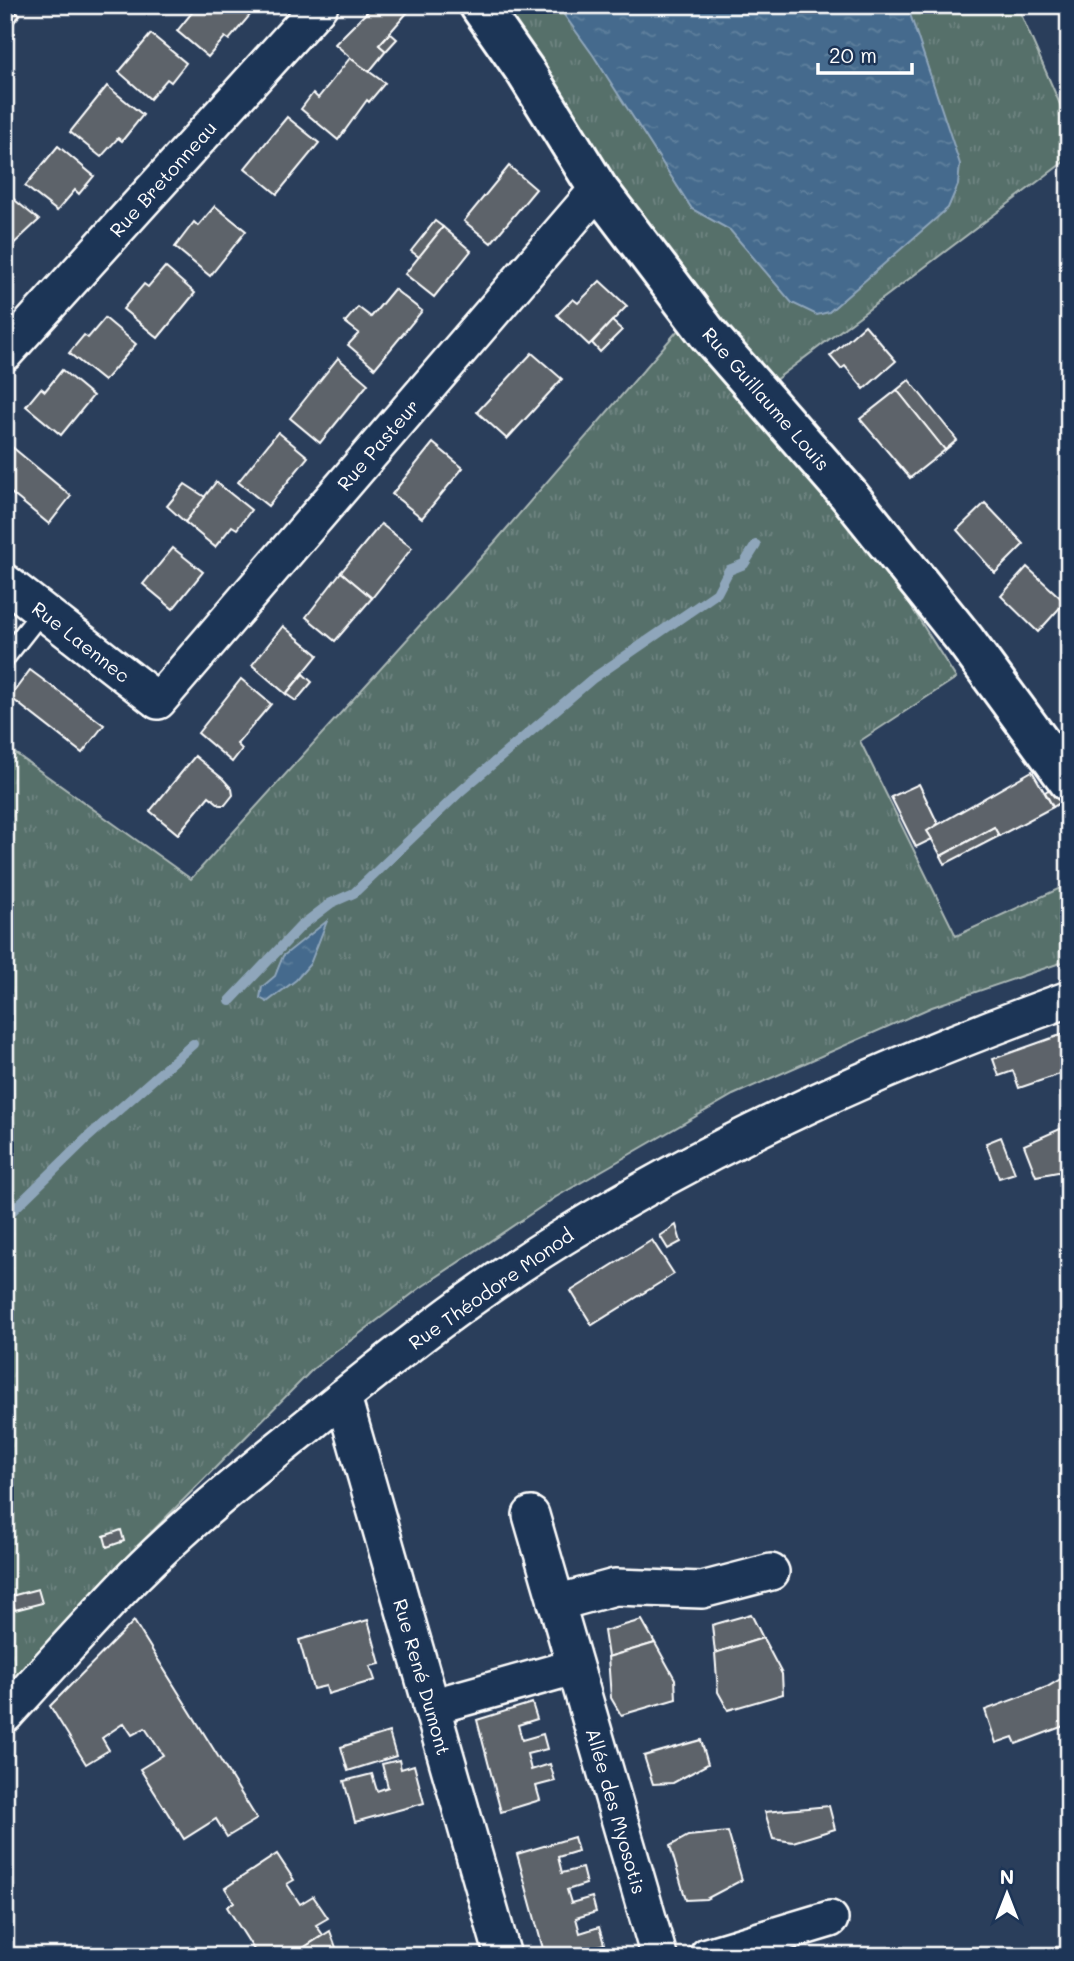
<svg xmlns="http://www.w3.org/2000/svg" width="1074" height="1961" font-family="Mali,sans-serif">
<defs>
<pattern id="park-tufts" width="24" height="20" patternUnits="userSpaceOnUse" patternTransform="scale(1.75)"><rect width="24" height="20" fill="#566f6b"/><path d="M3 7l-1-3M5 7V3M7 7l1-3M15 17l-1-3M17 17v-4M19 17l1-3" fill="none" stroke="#6f8581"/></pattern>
<pattern id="water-ripples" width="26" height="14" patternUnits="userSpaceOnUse" patternTransform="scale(1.75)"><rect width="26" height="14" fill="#456b8d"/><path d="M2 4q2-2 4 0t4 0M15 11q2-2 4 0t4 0" fill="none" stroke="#61819e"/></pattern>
</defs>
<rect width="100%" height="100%" fill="#2a3e5b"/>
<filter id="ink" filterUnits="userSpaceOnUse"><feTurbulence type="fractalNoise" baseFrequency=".0143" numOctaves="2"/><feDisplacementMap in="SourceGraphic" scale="14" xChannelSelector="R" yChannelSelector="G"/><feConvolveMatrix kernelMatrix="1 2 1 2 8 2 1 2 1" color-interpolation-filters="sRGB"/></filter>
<g filter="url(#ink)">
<!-- park -->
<g fill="url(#park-tufts)" stroke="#aab7b5" stroke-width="2">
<path d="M479,5H1017L1069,125V158L758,393Z"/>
<path d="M685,322L865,533L956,678L860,741L956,936L1069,884V960L932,1007L733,1095L556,1197L420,1288L313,1369L109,1575L5,1689V746L191,879L495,542Z"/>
</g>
<!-- water -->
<g fill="url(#water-ripples)" stroke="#8fa6bb" stroke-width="2">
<path d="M557,5H907L960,164L958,185L948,208L829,312L817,315L792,303L730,230L692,209L593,55Z"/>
<path d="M327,921L310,964L296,980L267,1002L260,998L262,987L275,976L283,956Z"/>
</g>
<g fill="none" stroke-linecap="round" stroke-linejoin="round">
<!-- stream -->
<g stroke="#8fa6bb" stroke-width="10">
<path d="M230,1001L301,926L331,903L354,893L462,790L592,679L717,593L729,570L744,564L756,545"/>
<path d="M5,1218L88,1137L193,1044"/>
</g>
</g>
<!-- building -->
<g fill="#5d646a" stroke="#fff" stroke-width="2">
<path d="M5,5L20,15L5,33Z"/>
<path d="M198,5H240L251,14L229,40L225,37L208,57L177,31Z"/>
<path d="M374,5H414L379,45L386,51L368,73L335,44Z"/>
<path d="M390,33L397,39L386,51L379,45Z"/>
<path d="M151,34L186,63L171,82L167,79L150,99L119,72Z"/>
<path d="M350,58L385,83L369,102L367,100L338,140L301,109L313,93L318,98Z"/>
<path d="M107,86L143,115L122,141L118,138L101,157L70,132Z"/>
<path d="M287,117L319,143L277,194L245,168Z"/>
<path d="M58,146L94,176L79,194L75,190L57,211L25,186Z"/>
<path d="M509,166L536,189L491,243L464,221Z"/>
<path d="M5,192L39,220L5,252Z"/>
<path d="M215,206L246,231L210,276L175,247L194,222L198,226Z"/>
<path d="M435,221L443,227L419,257L411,251Z"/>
<path d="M443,227L471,251L434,297L405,274Z"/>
<path d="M165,267L195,293L158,338L123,309L144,284L148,287Z"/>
<path d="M600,281L627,306L589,345L557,315L573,299L578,303Z"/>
<path d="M394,289L422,311L375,368L348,345L359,333L345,322L358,307L371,317Z"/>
<path d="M105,318L136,344L104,381L69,353L84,335L88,338Z"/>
<path d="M612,321L622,330L600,352L592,343Z"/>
<path d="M865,325L896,361L864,389L845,366L841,369L830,356Z"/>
<path d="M532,353L562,379L507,439L477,412Z"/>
<path d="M338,358L368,384L320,443L290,418Z"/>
<path d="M62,370L93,396L61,435L26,406L41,388L45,391Z"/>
<path d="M909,380L957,440L945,450L897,390Z"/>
<path d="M897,390L945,450L910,478L860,419Z"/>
<path d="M278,432L308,457L268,506L238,482Z"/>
<path d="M5,441L71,496L49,524L5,488Z"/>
<path d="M433,443L463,468L422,518L392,494Z"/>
<path d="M216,482L251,510L237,529L232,526L215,547L185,522Z"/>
<path d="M185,484L205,497L185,522L167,506Z"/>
<path d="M985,503L1024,544L995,573L957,530Z"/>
<path d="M381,524L412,548L372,598L341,572Z"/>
<path d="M173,548L203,572L173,609L143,584Z"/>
<path d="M1027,567L1065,602L1038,632L1001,596Z"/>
<path d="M341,572L372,598L335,641L306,617Z"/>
<path d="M283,626L318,655L286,694L252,665Z"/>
<path d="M30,670L104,725L82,753L10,697Z"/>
<path d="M303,674L312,682L296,701L286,694Z"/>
<path d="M241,679L271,704L237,744L242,749L232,762L198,733Z"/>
<path d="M195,756L223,779L232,789L233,795L225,805H220L209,796L178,834L150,811Z"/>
<path d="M1032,771L1053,807L999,836L994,827L941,856L927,831Z"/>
<path d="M919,784L938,824L927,831L932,839L916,847L891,797Z"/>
<path d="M1053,787L1061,802L1053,807L1045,792Z"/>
<path d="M994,827L999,836L945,864L941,856Z"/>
<path d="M1069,1032V1071L1019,1088L1013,1071L999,1076L993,1059Z"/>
<path d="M1069,1125V1170L1036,1176L1024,1145Z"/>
<path d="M1001,1137L1015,1173L999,1178L986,1143Z"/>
<path d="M676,1225L681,1242L668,1249L660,1236Z"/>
<path d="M652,1240L674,1274L592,1325L571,1291Z"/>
<path d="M121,1530L124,1541L107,1547L104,1536Z"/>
<path d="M38,1589L42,1603L15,1610L11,1596Z"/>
<path d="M751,1614L763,1638L715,1653L712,1625Z"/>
<path d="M368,1620L380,1664L370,1666L375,1680L328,1694L326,1686L313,1689L299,1640Z"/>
<path d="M642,1620L655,1643L608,1657L604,1631Z"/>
<path d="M134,1621L257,1819L227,1837L216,1819L184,1839L140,1769L163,1755L145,1728L132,1735L124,1723L102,1738L109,1750L86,1764L50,1706Z"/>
<path d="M763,1638L782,1674L783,1694L728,1710L718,1692L715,1653Z"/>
<path d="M655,1643L675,1679L676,1699L621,1715L611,1698L608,1657Z"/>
<path d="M1069,1674V1724L1016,1744L1013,1737L996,1743L985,1710L1047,1687Z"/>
<path d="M532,1703L537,1719L518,1725L522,1740L543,1734L547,1749L527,1754L531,1770L550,1764L555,1781L536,1786L540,1800L501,1812L477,1720Z"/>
<path d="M389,1732L396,1756L348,1771L341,1747Z"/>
<path d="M701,1740L708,1764L673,1783L653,1784L644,1756Z"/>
<path d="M399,1760L401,1769L414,1765L424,1803L355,1822L344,1781L372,1774L377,1791L388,1787L382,1764Z"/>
<path d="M829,1806L835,1829L793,1842L773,1839L765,1812Z"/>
<path d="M728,1832L742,1880L706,1899L686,1900L670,1846L688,1836Z"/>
<path d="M574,1837L578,1851L558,1857L562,1873L582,1868L586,1884L567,1890L571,1903L592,1897L596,1912L576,1918L580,1933L599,1927L604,1944L584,1950L586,1956H545L517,1854Z"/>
<path d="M277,1854L294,1880L287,1884L300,1904L313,1896L328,1918L316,1925L323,1935L291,1956H268L266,1953L258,1956L227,1907L234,1902L225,1888Z"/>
<path d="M330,1931L339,1956H292V1955Z"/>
</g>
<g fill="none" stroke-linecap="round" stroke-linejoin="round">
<defs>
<path id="service" d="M5,658L42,611"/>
<g id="minor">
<path d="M5,353L320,5"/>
<path d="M5,582L158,701L598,189"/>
<path d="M343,1397L503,1956"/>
<path d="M531,1515L659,1956"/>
<path d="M556,1603L615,1587L702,1590L771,1572"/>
<path d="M431,1707L574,1667"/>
<path d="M5,1715C48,1669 90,1621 134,1576C187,1523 247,1474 306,1427C388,1360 472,1293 563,1237C723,1138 891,1063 1069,999"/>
<path d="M707,1956L830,1919"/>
</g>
<path id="tertiary" d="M479,5L525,71L598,189L708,334L848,494L965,640L1069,782"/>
</defs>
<!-- service casing -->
<use href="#service" stroke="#fff" stroke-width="23"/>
<!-- minor casing -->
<use href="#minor" stroke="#fff" stroke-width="40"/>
<!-- tertiary casing -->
<use href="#tertiary" stroke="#fff" stroke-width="44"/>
<!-- service -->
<use href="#service" stroke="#1d3557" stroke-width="18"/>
<!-- minor -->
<use href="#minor" stroke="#1d3557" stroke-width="35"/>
<!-- tertiary -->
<use href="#tertiary" stroke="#1d3557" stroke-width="38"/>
</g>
</g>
<g text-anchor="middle" stroke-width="7" stroke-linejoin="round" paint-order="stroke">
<!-- street labels -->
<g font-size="19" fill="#fff" stroke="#1d3557">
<text transform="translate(163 179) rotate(-48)" y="7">Rue Bretonneau</text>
<text transform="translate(766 399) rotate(49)" y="7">Rue Guillaume Louis</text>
<text transform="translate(378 445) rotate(-49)" y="7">Rue Pasteur</text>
<text transform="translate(81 642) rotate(38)" y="7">Rue Laennec</text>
<text transform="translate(491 1289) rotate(-35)" y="7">Rue Théodore Monod</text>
<text transform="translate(422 1677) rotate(74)" y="7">Rue René Dumont</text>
<text transform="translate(616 1811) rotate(74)" y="7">Allée des Myosotis</text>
</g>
</g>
<!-- margin -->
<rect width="1074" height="1961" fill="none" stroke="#1d3557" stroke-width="28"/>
<rect x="14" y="14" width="1046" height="1933" fill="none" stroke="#fff" stroke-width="2.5" filter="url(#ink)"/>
<!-- north arrow -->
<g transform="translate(1007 1894)" stroke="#1d3557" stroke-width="5" paint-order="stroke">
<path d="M0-5L12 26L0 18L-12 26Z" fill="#ffffff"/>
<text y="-10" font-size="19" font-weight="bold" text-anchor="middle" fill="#ffffff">N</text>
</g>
<!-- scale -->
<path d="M818 63v10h94v-10" fill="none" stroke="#ffffff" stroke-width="3.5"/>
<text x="829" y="63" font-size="21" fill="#ffffff" stroke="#1d3557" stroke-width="5" paint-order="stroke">20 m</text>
</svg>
